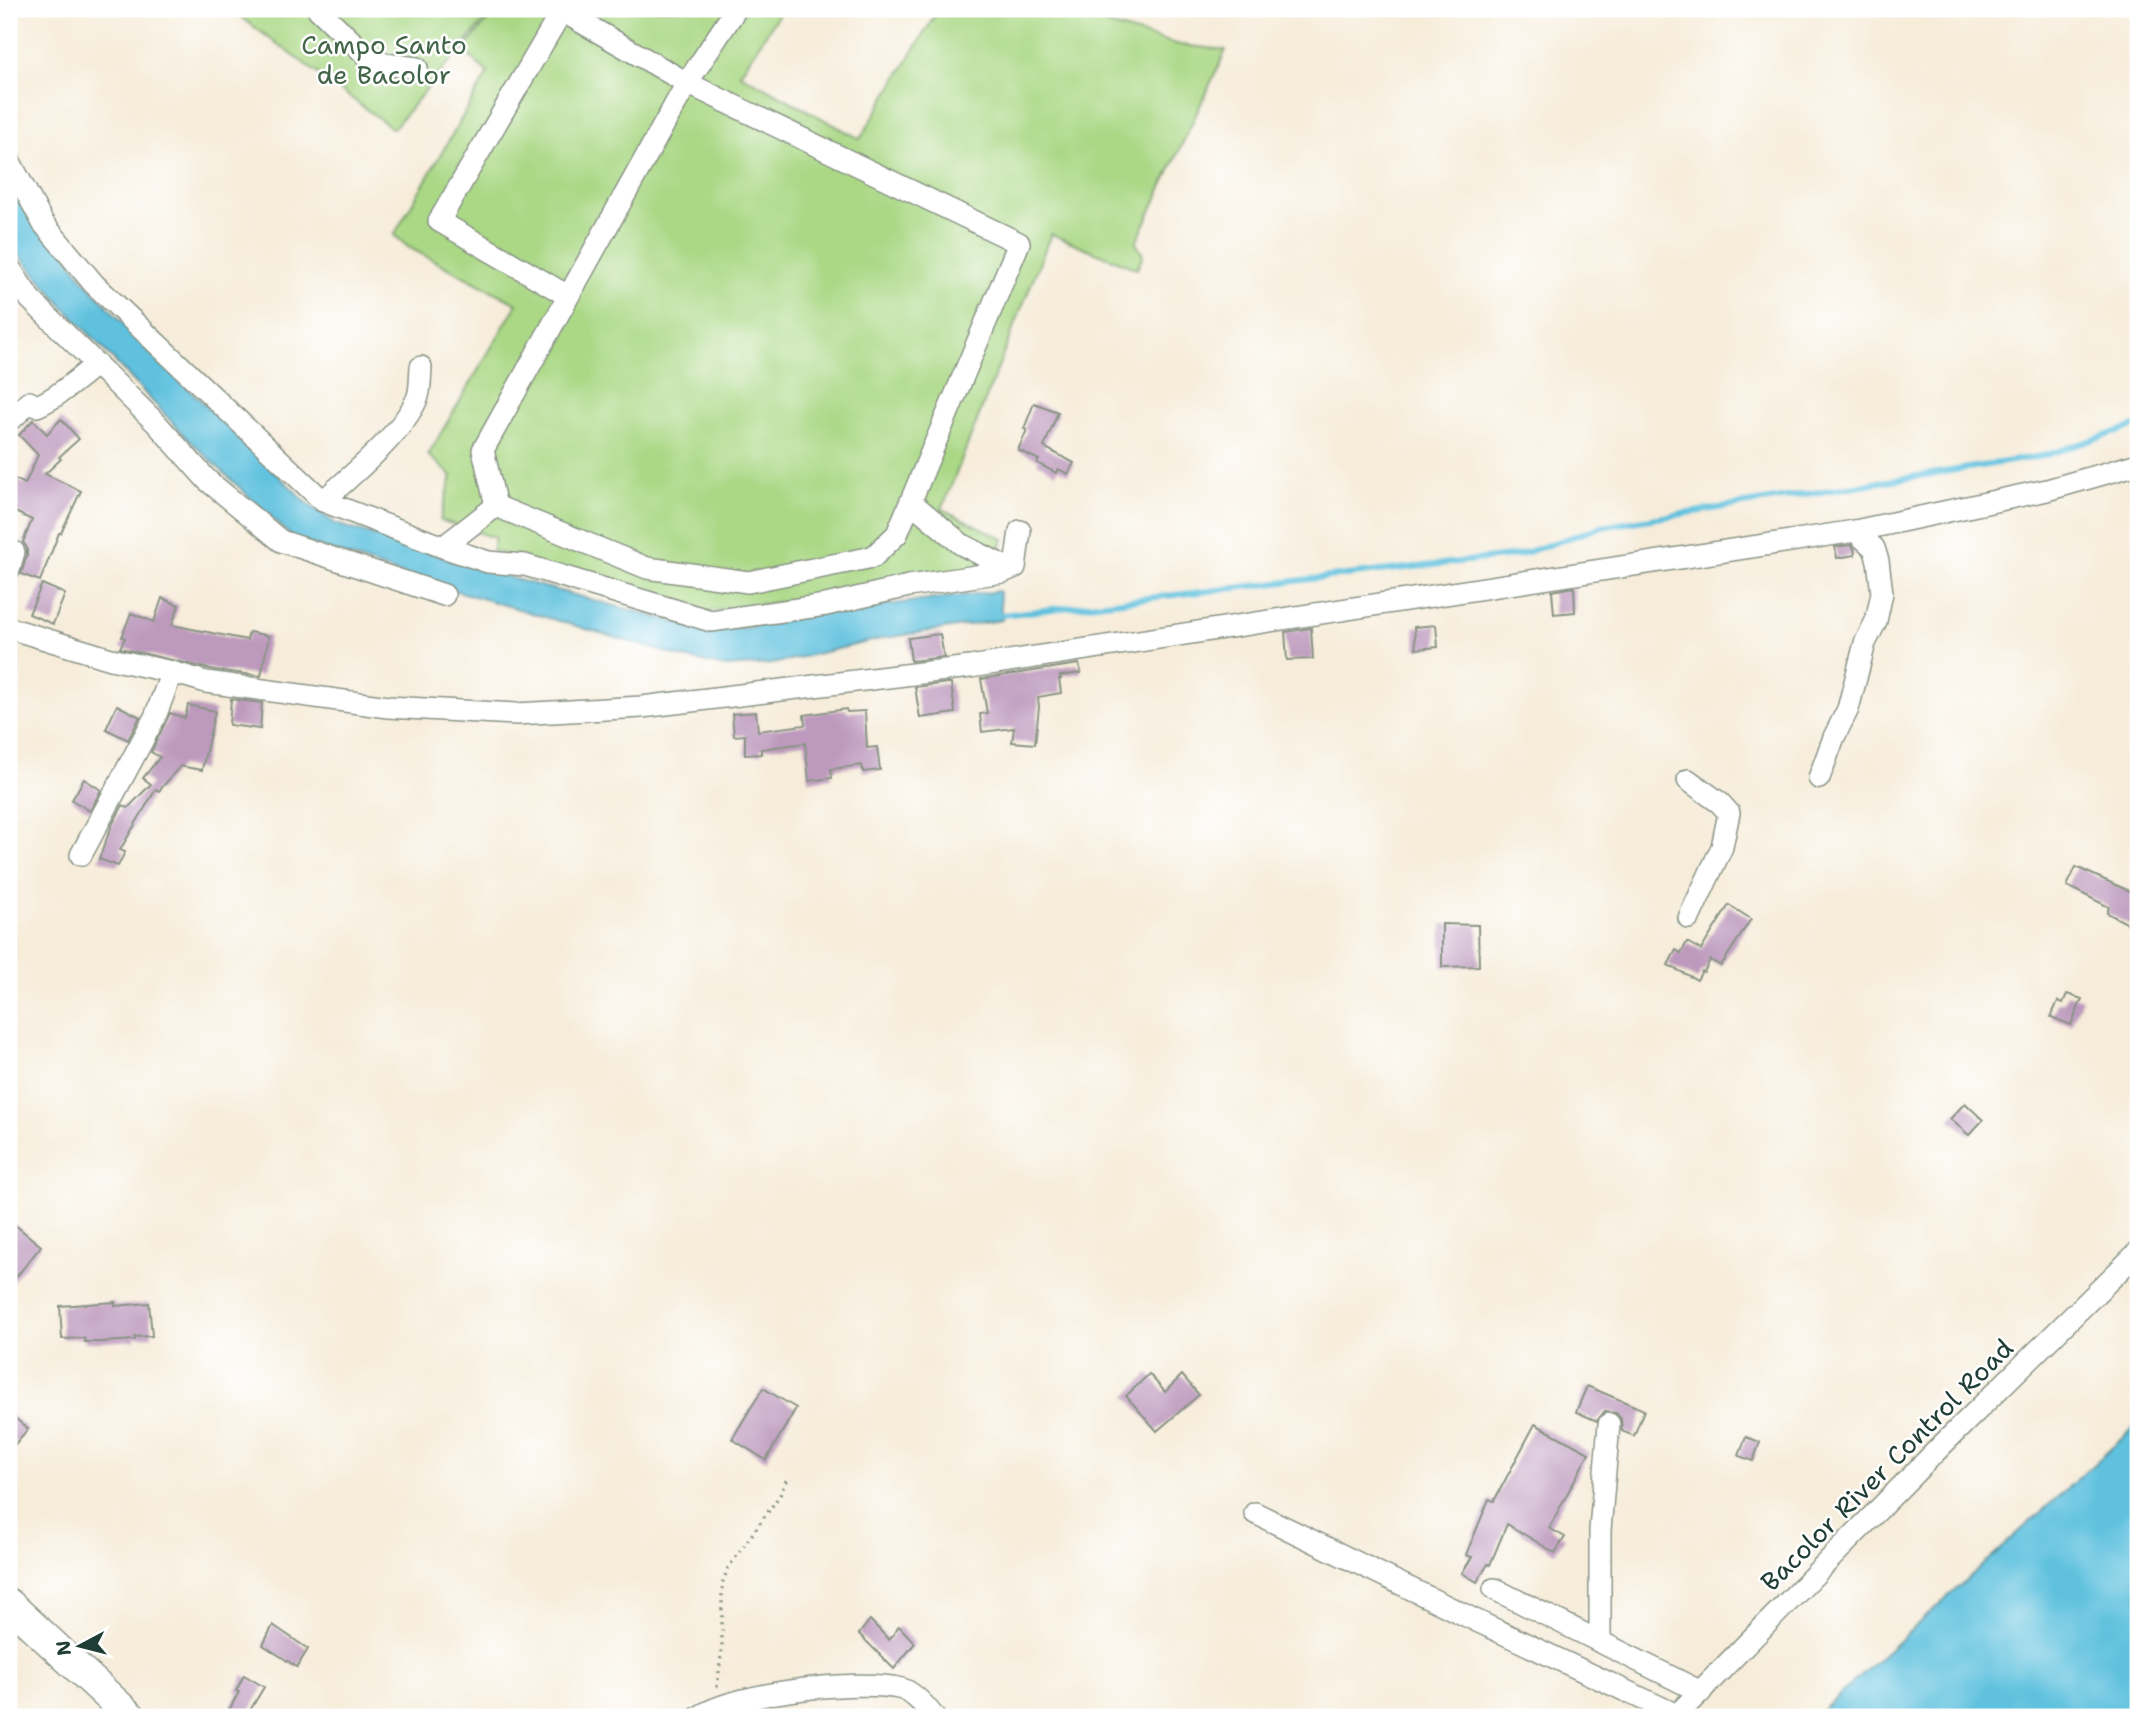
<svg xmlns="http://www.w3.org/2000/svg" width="2147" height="1726" font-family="'Shantell Sans',sans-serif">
<rect width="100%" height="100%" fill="#fff"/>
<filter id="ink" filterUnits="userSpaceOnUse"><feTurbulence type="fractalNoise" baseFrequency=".0143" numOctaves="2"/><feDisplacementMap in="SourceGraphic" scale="14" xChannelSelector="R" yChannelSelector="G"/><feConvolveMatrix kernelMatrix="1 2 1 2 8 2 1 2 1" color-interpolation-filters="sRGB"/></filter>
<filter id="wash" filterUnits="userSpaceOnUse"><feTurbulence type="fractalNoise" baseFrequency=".00686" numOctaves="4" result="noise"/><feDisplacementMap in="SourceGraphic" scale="28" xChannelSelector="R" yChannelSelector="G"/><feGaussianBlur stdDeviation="1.57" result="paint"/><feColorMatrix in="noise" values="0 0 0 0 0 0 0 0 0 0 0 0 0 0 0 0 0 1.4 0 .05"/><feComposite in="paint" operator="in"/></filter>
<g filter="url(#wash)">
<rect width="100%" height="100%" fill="#f6ecd9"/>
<!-- green -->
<g fill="#aad885" stroke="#648a5c" stroke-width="2">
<path d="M230,9H494L393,129Z"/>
<path d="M497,9H782L740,74L860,139L939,9H1087L1098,22L1180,45L1226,50L1136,243L1143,255L1137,269L1051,234L942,509L1004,539L992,567L851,593L703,612L492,551L495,538L440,520L452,476L428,455L517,304L408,247L394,235L488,73L463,50Z"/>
</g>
<!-- water -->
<g fill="#5fc1de" stroke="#3f7f89" stroke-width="2">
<path d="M9,175L84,280L145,347L307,503L336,524L515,579L697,628H741L835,611L999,591L1002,620L885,638L772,664L725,667L685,658L419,580L293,538L186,437L63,306L9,243Z"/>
<path d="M2138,1424V1717H1815Z"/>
</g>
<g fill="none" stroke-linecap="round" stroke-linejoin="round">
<!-- stream -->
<path stroke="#5fc1de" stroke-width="6" d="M993,616L1519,555L1601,527L2043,456L2138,425"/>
</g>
<g id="blocks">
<!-- building -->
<g fill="#bd9abd">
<path d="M1034,403L1058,412L1044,447L1074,463L1068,474L1058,469L1056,473L1037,463L1039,460L1018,450L1027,430L1024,429Z"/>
<path d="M61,419L79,439L59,457L61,459L45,474L81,491L61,533H59L40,581L21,574L27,555V548L23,542L32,520L9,509V476L25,484L38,455L19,435L33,420L47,434Z"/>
<path d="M1851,545L1854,548L1855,555L1837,558L1835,547Z"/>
<path d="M42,584L65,594L53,624L29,614Z"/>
<path d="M1574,587L1575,612L1554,614L1552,591Z"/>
<path d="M162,598L179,605L172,625L247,640L249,632L269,636L261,676L215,670L120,648L125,638L122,637L131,613L154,622Z"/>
<path d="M1436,625L1438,647L1416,649L1414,627Z"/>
<path d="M1311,628L1313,659L1287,660L1285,632Z"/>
<path d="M940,634L944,657L911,661L908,638Z"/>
<path d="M1079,664L1081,673L1060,676L1061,679H1059L1061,693L1038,697L1039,707L1035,744L1012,742L1014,728L982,732L980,714L987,713L981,679Z"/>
<path d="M948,683H951L955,713L920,718L915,687Z"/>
<path d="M231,699L262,703L260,729L229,725Z"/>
<path d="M117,705L140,717L128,740L106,729Z"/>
<path d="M188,705L215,711L202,770L180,766L159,791L156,789L120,850L125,852L118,866L99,859L112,825L123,805L128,808L151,784L143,778L160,757L151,752L170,713L185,718Z"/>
<path d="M846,709L847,712L865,711L867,748L877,747L880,770L863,772L862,765L831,769L832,778L809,781L805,743L761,749V754L745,755V735L734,736L732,714L756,712L758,731L805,725L804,715Z"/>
<path d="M84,779L101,790L90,811L72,800Z"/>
<path d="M2076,867L2138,895V929L2107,913L2109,907L2067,886Z"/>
<path d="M1729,905L1751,919L1721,966L1710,960L1704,972L1702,971L1697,980L1668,965L1676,950L1681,953L1687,942L1701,950Z"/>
<path d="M1442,924L1478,925L1479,966L1442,967Z"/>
<path d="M2067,994L2082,999L2071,1025L2051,1017L2058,1001L2063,1003Z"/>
<path d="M1965,1103L1983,1120L1969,1135L1950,1119Z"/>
<path d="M9,1220L41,1246L9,1286Z"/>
<path d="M115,1302V1306L149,1303L152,1336L135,1337V1340L103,1342H85L84,1338L62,1339L60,1306Z"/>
<path d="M1149,1374L1165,1392L1182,1375L1199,1395L1157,1431L1126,1396Z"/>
<path d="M1587,1386L1644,1410L1634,1436L1622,1431L1621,1419L1616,1413L1604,1412L1597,1421L1576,1412Z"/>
<path d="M763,1388L796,1408L766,1460L732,1439Z"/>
<path d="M9,1413L28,1429L9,1451Z"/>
<path d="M1535,1424L1589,1453L1549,1528L1565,1537L1555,1553L1507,1524L1490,1565L1488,1564L1477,1582L1462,1573L1472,1557L1466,1555L1489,1499L1494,1501Z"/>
<path d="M1746,1437L1760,1442L1753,1461L1739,1456Z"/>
<path d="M870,1620L889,1640L899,1626L915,1643L894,1669L859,1634Z"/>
<path d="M273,1625L308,1649L297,1667L263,1645Z"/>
<path d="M244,1675L264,1687L246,1717H225L239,1692L236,1691Z"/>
</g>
</g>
</g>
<g filter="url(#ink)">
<use href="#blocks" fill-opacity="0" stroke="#8a9486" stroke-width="2"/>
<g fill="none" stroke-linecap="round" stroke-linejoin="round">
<defs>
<g id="minor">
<path d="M318,9L368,57L385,64L417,68"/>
<path d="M563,9L439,221L568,296"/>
<path d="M9,160L43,223L94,284L323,501L443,547L488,562L525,565L711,621L826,605L909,586L1003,572L1015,567L1020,531"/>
<path d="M9,267L30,299L157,424L207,480L281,541L444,595"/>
<path d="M14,417L29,402L37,406C57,398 79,378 97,364"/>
<path d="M323,501C353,474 400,436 417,399C421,390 420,377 421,367"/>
<path d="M911,502L961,544L1009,569"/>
<path d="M496,506L647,568L748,582L873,557L897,534L1019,243L687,83L562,11"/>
<path d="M496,506L483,450L687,83L736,9"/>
<path d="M443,547L496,506"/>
<path d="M9,569L14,552"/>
<path d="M9,628L111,659L172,672L206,682L388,707L516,714L642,707L970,667L1855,531L2047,490L2138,464"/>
<path d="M1819,778L1834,737L1848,709L1865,643L1876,621L1882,593L1878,561L1874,548L1855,531"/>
<path d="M1688,780L1720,803L1729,813L1722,847L1689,918"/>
<path d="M81,855L155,717L172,672"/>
<path d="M1255,1513L1479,1622L1677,1715"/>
<path d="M1494,1589L1701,1692"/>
<path d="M1600,1642V1530L1609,1424"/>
<path d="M699,1717C734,1693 860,1678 902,1689C913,1692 927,1708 934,1717"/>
<path d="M1675,1717L1944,1443L2138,1252"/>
</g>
<path id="highway" d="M9,1604L131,1717"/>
</defs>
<!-- minor casing -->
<use href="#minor" stroke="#8a9486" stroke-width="24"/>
<!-- highway casing -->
<use href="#highway" stroke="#8a9486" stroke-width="33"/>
<!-- path -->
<path stroke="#8a9486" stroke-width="3.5" stroke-dasharray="2 5" stroke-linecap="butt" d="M717,1687L722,1648V1584L728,1568L780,1495L788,1476"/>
<!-- minor -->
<use href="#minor" stroke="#fff" stroke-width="21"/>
<!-- highway -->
<use href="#highway" stroke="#fff" stroke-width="30"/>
</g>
</g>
<g text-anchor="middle" stroke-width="5" stroke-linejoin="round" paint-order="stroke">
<!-- park labels -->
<g font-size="26" fill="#426448" stroke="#fff">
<text x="384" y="54">Campo Santo<tspan x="384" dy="30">de Bacolor</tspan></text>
</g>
<!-- street labels -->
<g font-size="26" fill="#1f3d34" stroke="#fff">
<text transform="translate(1887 1465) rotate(-45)" y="9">Bacolor River Control Road</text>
</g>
</g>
<!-- margin -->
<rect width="2147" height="1726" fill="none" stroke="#fff" stroke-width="35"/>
<!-- north arrow -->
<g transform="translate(80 1646) rotate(263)" stroke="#ffffff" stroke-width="5" paint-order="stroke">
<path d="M0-5L12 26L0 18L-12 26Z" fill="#1f3d34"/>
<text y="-10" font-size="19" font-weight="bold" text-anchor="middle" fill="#1f3d34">N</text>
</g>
</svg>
